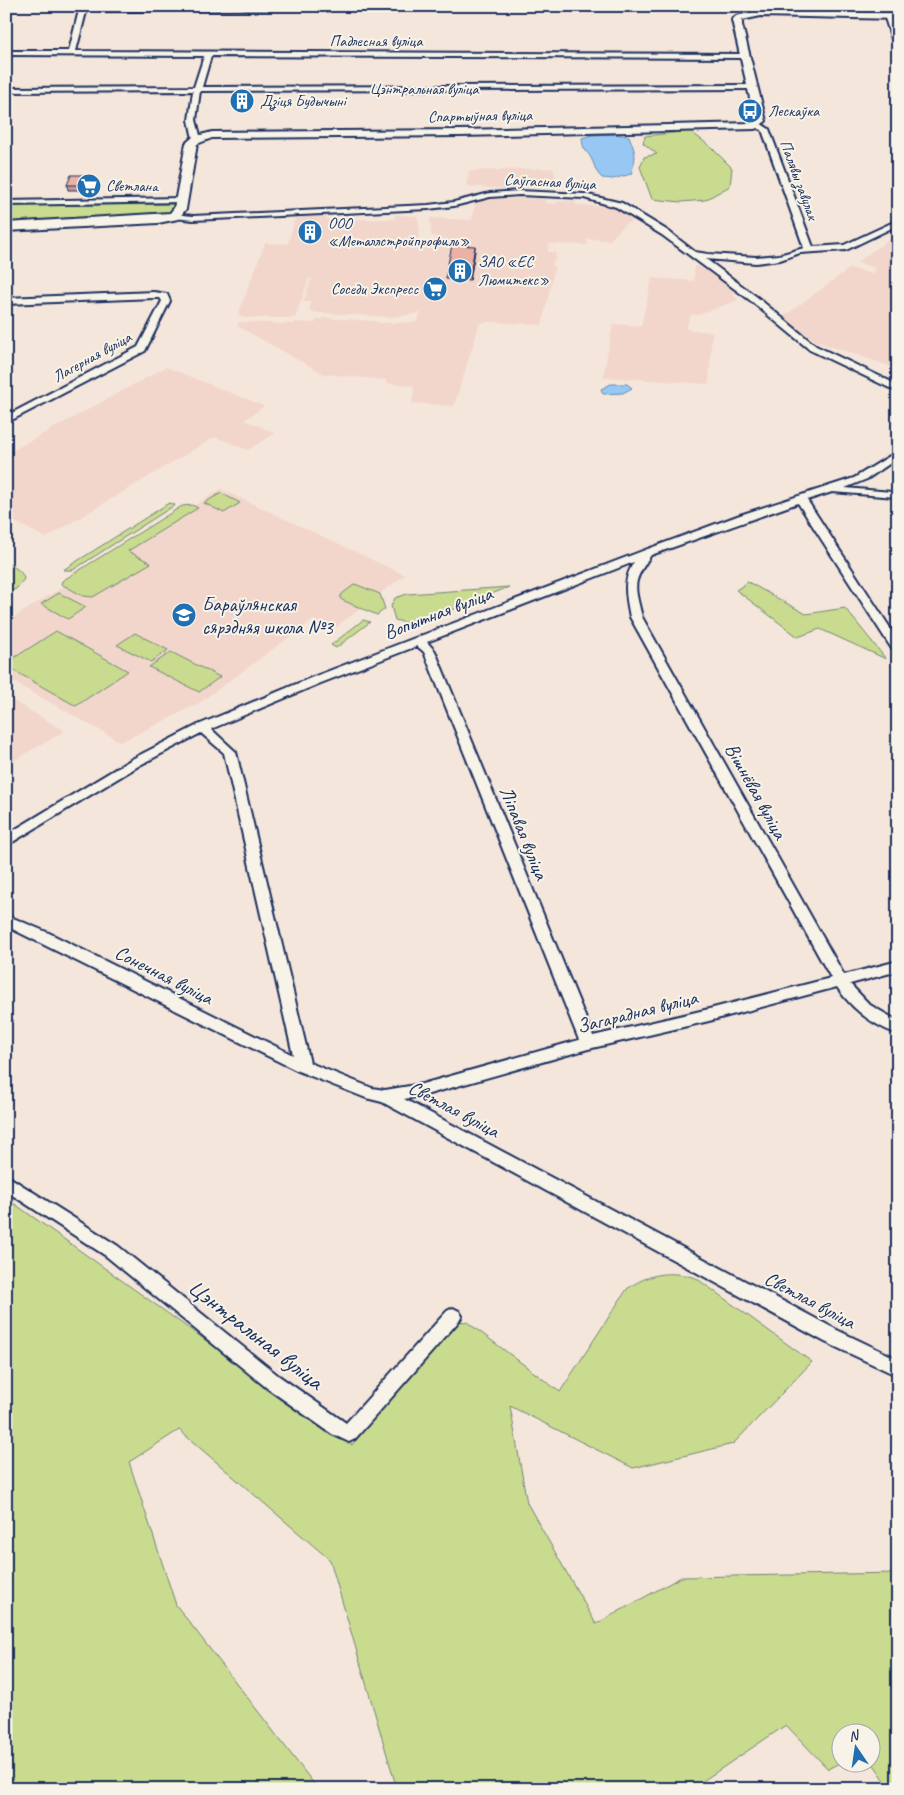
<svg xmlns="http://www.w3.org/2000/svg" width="904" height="1795" font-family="Caveat,sans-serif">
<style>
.built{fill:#f2d6cb}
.green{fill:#c8db8f;stroke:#728576}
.water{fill:#97c8f3;stroke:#658bb7}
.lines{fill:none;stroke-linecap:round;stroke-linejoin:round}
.minor-casing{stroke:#1b2f5e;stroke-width:4}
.secondary-casing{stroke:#1b2f5e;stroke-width:4}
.minor{fill:#f7f3e8;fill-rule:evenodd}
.secondary{fill:#f7f3e8;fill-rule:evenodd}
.wall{fill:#ca988e;stroke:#1b2f5e}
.shaded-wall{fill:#a47c74;stroke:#1b2f5e}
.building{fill:#ebb1a5;stroke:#1b2f5e}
.labels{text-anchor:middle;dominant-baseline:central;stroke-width:4;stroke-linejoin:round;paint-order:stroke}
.far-street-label{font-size:16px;fill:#1b2f5e;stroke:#f7f3e8}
.far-poi-label{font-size:16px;fill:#1b2f5e;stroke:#f7f3e8;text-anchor:start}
.poi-label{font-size:20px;fill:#1b2f5e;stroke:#f7f3e8;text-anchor:start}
.street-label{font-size:20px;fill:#1b2f5e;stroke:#f7f3e8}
.near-street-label{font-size:24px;fill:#1b2f5e;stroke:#f7f3e8}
</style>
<rect width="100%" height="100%" fill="#f5e6db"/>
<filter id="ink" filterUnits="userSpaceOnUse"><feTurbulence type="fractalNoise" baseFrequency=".02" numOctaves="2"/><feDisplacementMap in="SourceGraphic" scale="10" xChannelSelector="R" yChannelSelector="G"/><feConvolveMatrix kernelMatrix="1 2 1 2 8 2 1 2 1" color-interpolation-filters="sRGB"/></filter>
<g filter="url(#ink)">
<!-- built -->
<path class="built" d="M553 168 559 186 508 185 506 189 466 186 469 171Z
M545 198V203L556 204 557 201 576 202V205L613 207 636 220 625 224 610 240 587 239 588 245 549 244 548 252H556L555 261H553L552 266H555L542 325 493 322 480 323 454 406 412 403 414 386 386 383V380L324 374 237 326 239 322 293 324 295 322 315 323 317 320 326 318 375 321 380 323 417 322 421 313 391 317 318 313 309 311 311 302H303L311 280H315L309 278 295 318H246L238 315 265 243 288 244 295 219 305 216 327 215V219H394L395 215 417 216 420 230 418 240H413L411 247 433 249 436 236H431L430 218 472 220 475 204 479 199Z
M898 233V369L815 341 783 317 850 268 872 274 875 268 857 262Z
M694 266H699L736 292 732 294 738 300 698 315H691L685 329 712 332 709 384 603 377 613 324 641 326 652 278 694 281Z
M166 367 264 406 245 420 275 433 248 450 215 437 46 538 6 517V454Z
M221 489 405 575 332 630 313 620 198 704 121 742 6 678V622Z
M6 697 65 731 6 765Z"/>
<!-- green -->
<path class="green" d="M690 131 711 147 732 168 730 186 705 200 681 202 652 199 640 167 644 157 657 154 643 143 645 136Z
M178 204 167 216 6 224V206Z
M221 493 240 503 224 513 204 503Z
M169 503 175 505 73 570H63Z
M192 505 198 508 128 551 151 563 93 597 83 596 61 584 62 581 182 506Z
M6 563C14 567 22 570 24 579L16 589 6 593Z
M748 582 806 614 845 608 886 659 820 629 798 637 736 590Z
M355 584 380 594 385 609 377 615 342 600 340 598 342 594Z
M509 587 414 625 395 620 391 606 395 598 407 594Z
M59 593 86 607 68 619 41 604Z
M363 620 370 622 336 648 331 645Z
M56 631 128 671 76 706 6 666V663Z
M135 633 168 650 151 662 117 645Z
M171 652 220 677 199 692 149 667Z
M12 1202 352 1445 449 1325 455 1321 467 1322 560 1392 627 1289C649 1273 670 1270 696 1278L812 1362 733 1444 633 1468 510 1406 527 1503 596 1624 681 1577 898 1573V1789H891L872 1762V1732H842L841 1762 828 1769 786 1725 691 1789H397L330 1560 179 1430 129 1462 176 1605 318 1789H6V1206Z"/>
<!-- water -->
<path class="water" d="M614 134 629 136C636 155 637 154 631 174L613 179 602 178C594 170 596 168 592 160 588 150 583 153 582 138L592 135Z
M611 384H627L632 388 623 393 603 394 601 389Z"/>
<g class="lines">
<defs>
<path id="minor" d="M80 6H349L346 8 106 11 87 8 76 51 745 54 748 56 745 58 211 56 202 87 752 85 756 87 752 89 200 91 196 120 201 139 197 141 193 139 189 120 193 91 6 92V88L194 87 204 56 6 55V51H69Z
M748 6H756L764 13 759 14Z
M884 15 889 16 898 39V51L895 49Z
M754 123H760L769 129 813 247 844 245 898 220V225L846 250 800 253 780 260 756 263 706 259 757 297 816 346 898 385V392L810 350 751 301 662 235 616 207 584 198 519 195 490 197 454 206 428 209 193 220 174 218 170 216 174 214 193 216 428 205 454 202 490 193 519 191 584 194 622 203 668 231 695 252 708 254 756 257 779 255 804 248 762 130 754 127Z
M181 198 185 200 184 202 6 205V201Z
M154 292 167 294 170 301 145 351 6 423V416L138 347 162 301 160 298H154L6 304V298Z
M898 451V458L867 479 845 488 892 492 896 493 897 495 896 497 832 492 807 500 898 640V653L892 649 798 503 651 555C632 583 634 584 642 617L844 975 898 961V971L850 984 870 1005 898 1021V1034C872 1025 852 1009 837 987L709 1021 588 1049 422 1096 404 1099 837 1330 898 1359V1376L825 1342 382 1102 366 1098 298 1071 6 926V915L49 933 293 1055 224 753 201 733 140 765 6 846V835L132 759 198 725 313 677 645 550 740 515 854 478ZM634 562C622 580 626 596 630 617L831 978 709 1009 593 1036 435 651 427 642ZM417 646 424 652 579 1040 422 1084 385 1090 372 1088 310 1063 236 752 211 729 321 683Z
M6 1175 118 1246 279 1376 346 1423 447 1311 453 1308 459 1311 462 1316 459 1321 355 1439 349 1442 332 1434 267 1388 106 1256 6 1191Z"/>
<path id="secondary" d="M761 10 898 13V19L761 16 742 20V25L766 121 755 129 460 136 212 138 197 144 186 209 178 219 158 223 6 231V223L170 213 174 208 186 143 193 137 212 132 460 130 752 123 755 120 732 20 736 16Z"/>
</defs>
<!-- minor casing -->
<use href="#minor" class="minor-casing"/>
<!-- secondary casing -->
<use href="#secondary" class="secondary-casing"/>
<!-- minor -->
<use href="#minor" class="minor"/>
<!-- secondary -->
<use href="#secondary" class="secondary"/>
</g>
<!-- wall -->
<path class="wall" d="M85 180 81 190H68L67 185Z
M475 251 470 280 446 279V274Z"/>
<!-- shaded-wall -->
<path class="shaded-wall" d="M84 175 85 180 81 190 80 185Z
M475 246V251L470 280V275Z"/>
<!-- building -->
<path class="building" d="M71 175H84L80 185H67Z
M452 245 475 246 470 275 446 274Z"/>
</g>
<!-- icons -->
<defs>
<symbol id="building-disc" viewBox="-11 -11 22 22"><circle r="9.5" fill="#1f6fb2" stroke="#f7f3e8"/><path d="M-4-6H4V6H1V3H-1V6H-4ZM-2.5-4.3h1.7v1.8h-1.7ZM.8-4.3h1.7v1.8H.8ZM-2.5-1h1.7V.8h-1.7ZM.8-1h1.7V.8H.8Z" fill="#fff"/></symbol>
<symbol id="bus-disc" viewBox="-11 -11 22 22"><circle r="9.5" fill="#1f6fb2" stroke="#f7f3e8"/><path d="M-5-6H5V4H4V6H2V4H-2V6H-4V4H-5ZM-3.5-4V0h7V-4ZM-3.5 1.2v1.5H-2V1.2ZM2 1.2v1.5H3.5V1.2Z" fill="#fff"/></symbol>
<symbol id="supermarket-disc" viewBox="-11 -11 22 22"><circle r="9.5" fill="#1f6fb2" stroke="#f7f3e8"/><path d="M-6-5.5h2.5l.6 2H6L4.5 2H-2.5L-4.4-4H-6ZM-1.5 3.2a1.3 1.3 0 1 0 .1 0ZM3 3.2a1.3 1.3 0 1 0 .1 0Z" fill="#fff"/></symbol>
<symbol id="school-disc" viewBox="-11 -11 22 22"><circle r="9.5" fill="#1f6fb2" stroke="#f7f3e8"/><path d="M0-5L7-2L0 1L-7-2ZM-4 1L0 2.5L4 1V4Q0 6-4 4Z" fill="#fff"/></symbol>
</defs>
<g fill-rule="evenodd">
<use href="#building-disc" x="228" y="87" width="28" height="28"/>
<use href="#bus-disc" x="736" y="97" width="28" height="28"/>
<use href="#supermarket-disc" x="75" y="172" width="28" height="28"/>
<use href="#building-disc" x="296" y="218" width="28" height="28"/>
<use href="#building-disc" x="446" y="257" width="28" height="28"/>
<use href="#supermarket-disc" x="421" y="275" width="28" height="28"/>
<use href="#school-disc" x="170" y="601" width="28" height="28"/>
</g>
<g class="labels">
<!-- far-street labels -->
<g class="far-street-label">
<text x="376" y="41">Падлесная вуліца</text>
<text x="424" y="89">Цэнтральная вуліца</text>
<text transform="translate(480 116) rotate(-1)">Спартыўная вуліца</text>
<text transform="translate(799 180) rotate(70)">Палявы завулак</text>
<text transform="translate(550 182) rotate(3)">Саўгасная вуліца</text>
<text transform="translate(92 357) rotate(-29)">Лагерная вуліца</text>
</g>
<!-- far-poi labels -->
<g class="far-poi-label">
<text x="260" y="101">Дзіця Будычыні</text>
<text x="768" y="111">Лескаўка</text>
<text x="106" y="186">Светлана</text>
<text x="328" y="223">ООО<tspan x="328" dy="18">«Металлстройпрофиль»</tspan></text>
<text x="478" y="262">ЗАО «ЕС<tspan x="478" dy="18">Люмитекс»</tspan></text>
<text x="418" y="289" text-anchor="end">Соседи Экспресс</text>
</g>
<!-- poi labels -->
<g class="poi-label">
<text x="202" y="604">Бараўлянская<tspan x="202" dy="23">сярэдняя школа №3</tspan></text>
</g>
<!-- street labels -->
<g class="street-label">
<text transform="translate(438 613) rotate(-21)">Вопытная вуліца</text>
<text transform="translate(756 791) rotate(61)">Вішнёвая вуліца</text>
<text transform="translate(524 833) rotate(68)">Ліпавая вуліца</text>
<text transform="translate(164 975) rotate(27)">Сонечная вуліца</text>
<text transform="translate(637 1012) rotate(-14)">Загарадная вуліца</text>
<text transform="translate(454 1109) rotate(28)">Светлая вуліца</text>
<text transform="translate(810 1300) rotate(28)">Светлая вуліца</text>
</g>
<!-- near-street labels -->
<g class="near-street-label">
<text transform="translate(256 1334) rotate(38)">Цэнтральная вуліца</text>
</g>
</g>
<!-- margin -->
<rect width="904" height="1795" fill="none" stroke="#f7f3e8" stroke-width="25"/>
<rect x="12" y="12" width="879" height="1770" fill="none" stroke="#1b2f5e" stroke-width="2" filter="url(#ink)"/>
<!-- north arrow -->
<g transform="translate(856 1748) rotate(347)"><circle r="24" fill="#f7f3e8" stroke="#9fa5b1"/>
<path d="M0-4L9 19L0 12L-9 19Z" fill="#1f6fb2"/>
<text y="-8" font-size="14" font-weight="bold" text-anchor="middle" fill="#1b2f5e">N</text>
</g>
</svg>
